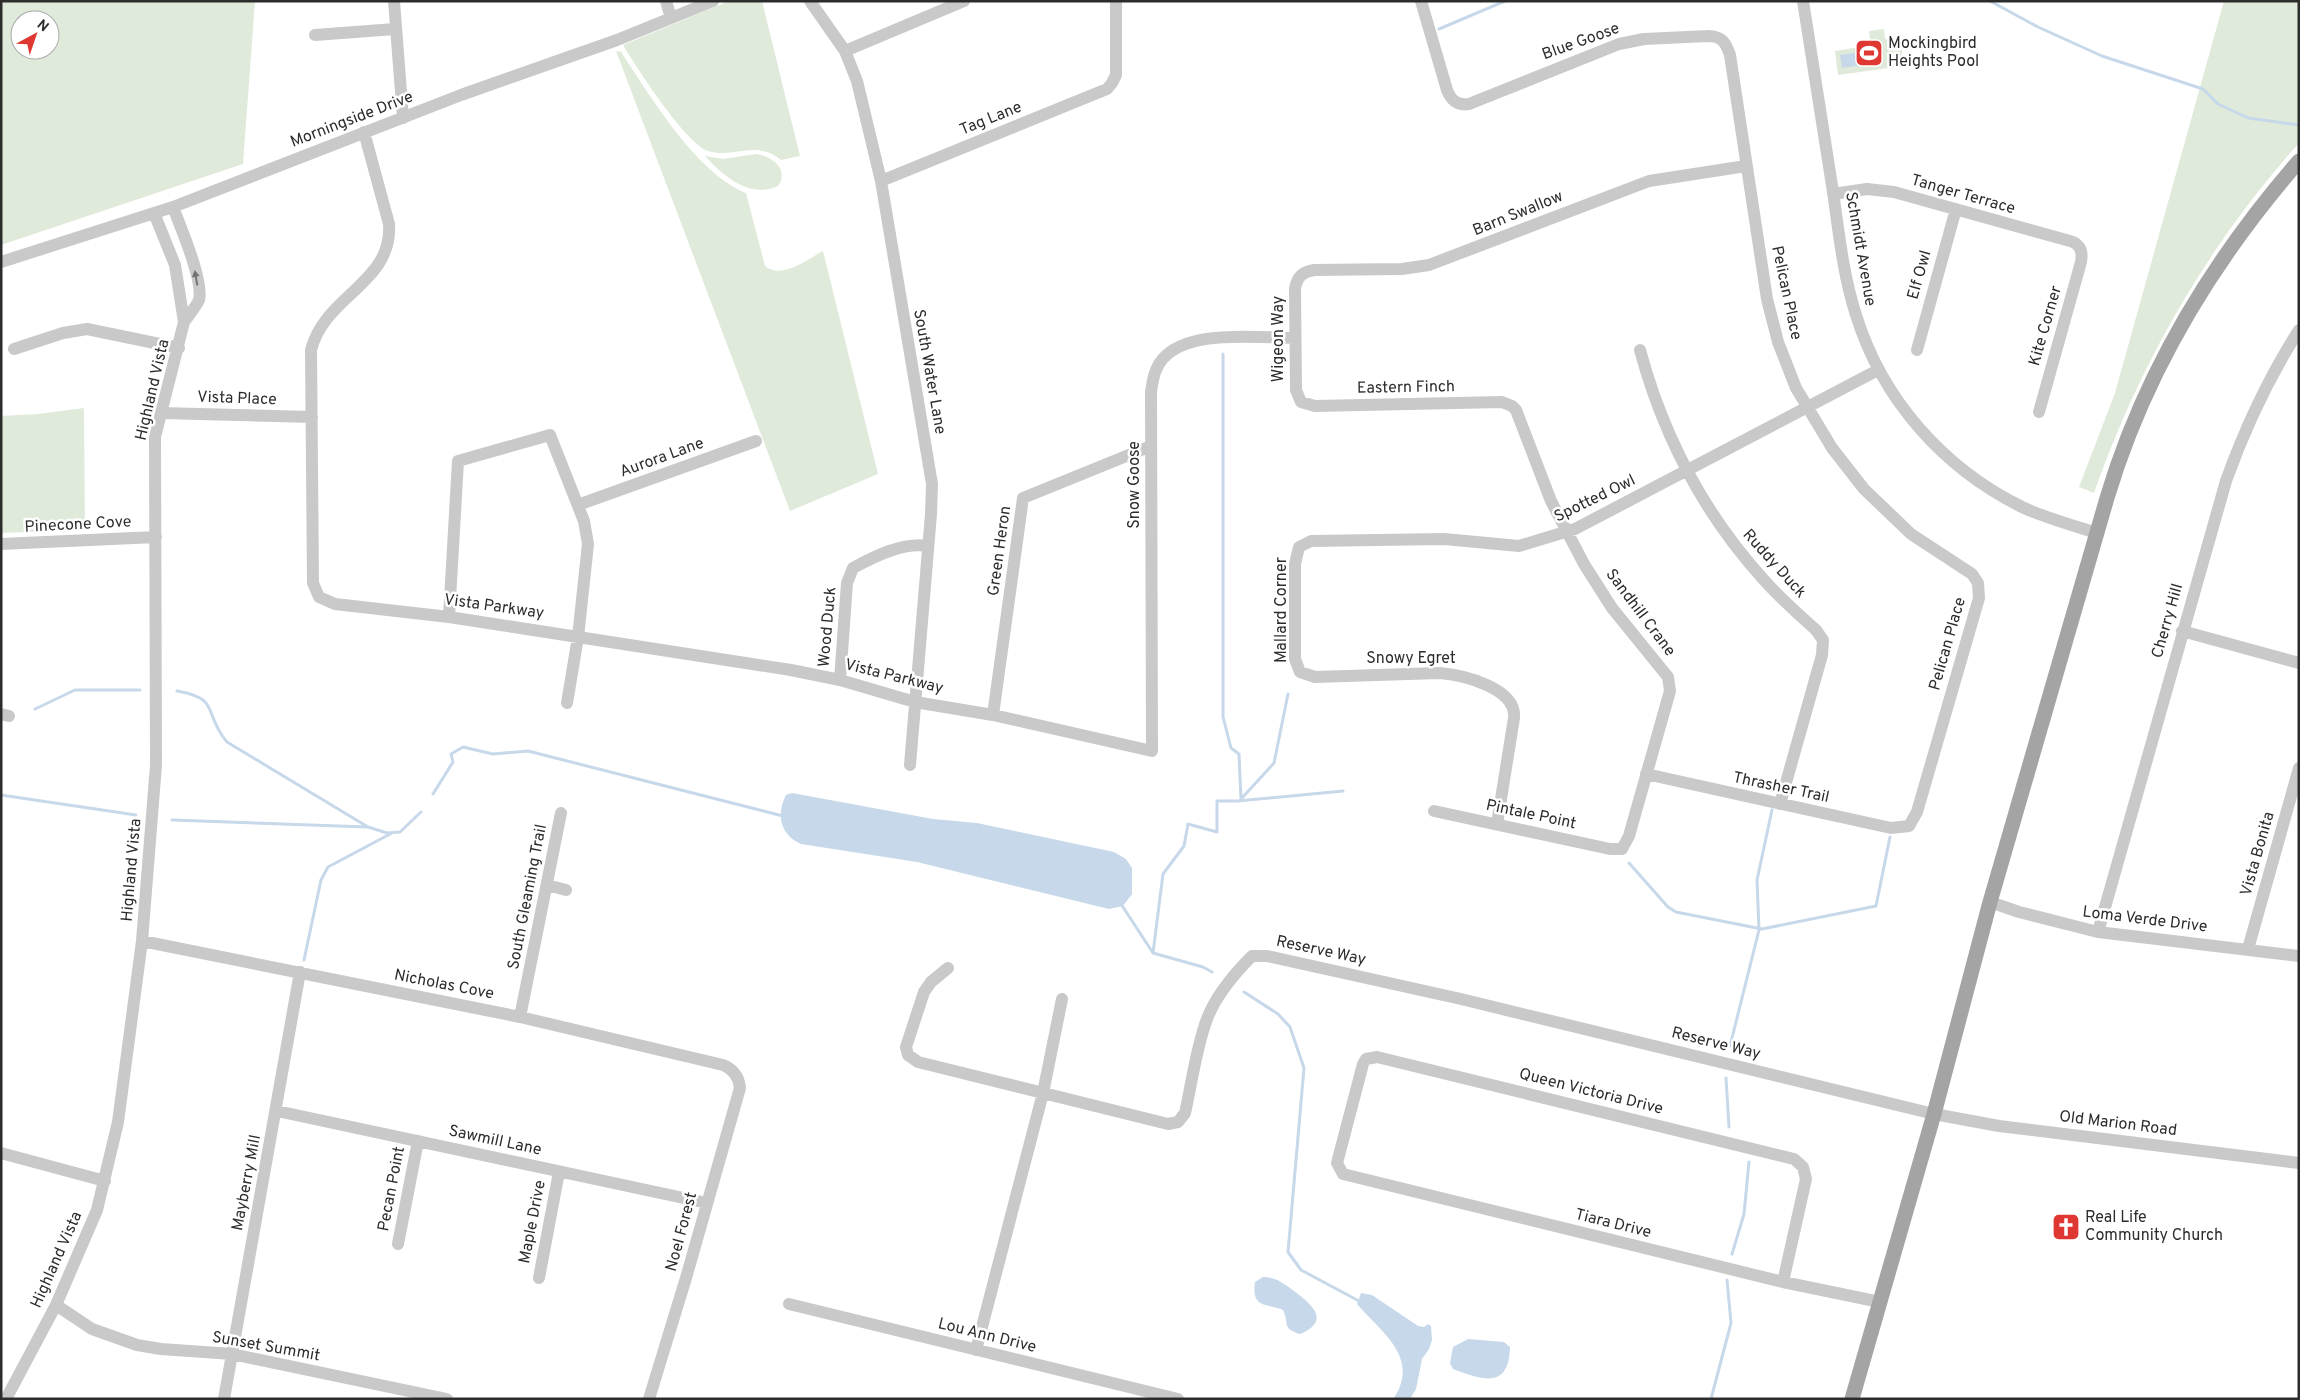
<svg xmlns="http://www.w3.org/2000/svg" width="2300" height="1400" font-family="Overpass,sans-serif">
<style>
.green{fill:#e0eada;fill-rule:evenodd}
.water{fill:#c6d8e9}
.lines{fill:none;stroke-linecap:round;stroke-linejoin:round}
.stream{stroke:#c6d8e9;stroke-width:3}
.minor{stroke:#c9c9c9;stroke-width:12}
.major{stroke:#a4a4a4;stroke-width:15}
.oneway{fill:#737373}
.labels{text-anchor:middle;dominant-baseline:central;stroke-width:5;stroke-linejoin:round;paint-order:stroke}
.street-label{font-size:16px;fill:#2c2c2c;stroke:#fff}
.poi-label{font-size:16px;fill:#2c2c2c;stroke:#fff;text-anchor:start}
</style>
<rect width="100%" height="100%" fill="#fff"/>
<!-- green -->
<path class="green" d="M1 1H255L243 164 1 245ZM20 20H50V50H20Z
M729 1H762L800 156 781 160C756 139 734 159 708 151 686 144 636 67 623 45Z
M2224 1H2299V143C2207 246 2140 363 2094 493L2079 487 2115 393Z
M1884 29 1885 39 1900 37 1904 66 1838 75 1835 51 1871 45 1869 31Z
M616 51 621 52C651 97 696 173 746 193L765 266C783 280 807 259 823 251L878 474 790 511Z
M756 154C771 156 790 169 778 186 750 199 723 176 705 156L723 159Z
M84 408 85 530 1 533V416L38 414Z"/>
<!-- water -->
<path class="water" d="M1868 51 1870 64 1842 68 1840 55Z
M792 793 933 819 977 823 1114 852 1126 859 1132 868V894L1123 906 1109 909 917 862 801 844C780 835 776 814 786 795Z
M1263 1277C1278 1277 1287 1286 1298 1294 1316 1308 1328 1322 1300 1334 1281 1328 1290 1325 1283 1310 1267 1303 1251 1309 1255 1282Z
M1361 1293 1372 1295 1418 1326 1424 1327 1428 1324 1431 1326 1432 1340 1429 1349 1422 1359 1416 1389 1410 1399 1394 1398C1420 1357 1382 1333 1357 1304Z
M1468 1339 1504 1342 1510 1347C1509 1391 1481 1379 1453 1369L1450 1363 1453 1347Z"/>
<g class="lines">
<!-- stream -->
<path class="stream" d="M1990 1 2038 27 2102 56 2203 89 2218 104 2248 118 2299 125
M1439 29 1505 1
M1223 354V717L1231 748 1239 754 1241 800
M177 691C221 698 203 714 227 742L368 827 387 833 400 832 421 812
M35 709 75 690H140
M433 794 453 762 451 754 463 747 493 754 528 751 783 816
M1 795 136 815
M1241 799 1274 763 1288 694
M172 820 367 827
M1629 863 1668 907 1676 912 1762 929 1876 906 1890 837
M1121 904 1153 953
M304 960 321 880 328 867 392 833
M1212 972 1203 967 1153 953 1163 874 1184 846 1188 824 1217 832V801H1237L1343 791
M1244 992 1278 1014 1290 1027 1304 1068 1288 1252 1301 1270 1359 1301
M1730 1046 1759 930 1757 880 1772 810
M1726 1078 1729 1127
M1732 1254 1744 1214 1749 1162
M1711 1399 1731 1323 1727 1280"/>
<!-- minor -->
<path class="minor" d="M394 1 403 118
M666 1 671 18
M810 1 845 51 857 81 881 181 932 484 931 514 910 765
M1421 1 1447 90C1451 100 1457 106 1469 104L1619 44 1644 39 1708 36C1722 36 1726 43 1730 55L1767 299 1778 342 1796 388 1832 448 1864 489 1911 534 1972 574 1978 583 1979 598 1917 812 1909 826 1891 828 1646 774
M1803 1C1813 65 1823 128 1833 192 1839 233 1843 275 1856 315 1882 399 1943 468 2022 507 2045 518 2072 525 2097 533
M315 35 395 29
M845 51 964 1
M364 132 389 224C393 283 325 295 311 350L313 583 319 597 335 604 449 617 791 670 840 680 915 702 993 715 1152 751 1151 392C1152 385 1153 377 1156 370 1173 326 1258 338 1295 338
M881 181 1107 89 1112 83 1116 75V1
M1833 194 1867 189 1894 192 2070 241C2080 244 2083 251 2081 262L2039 412
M173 207C180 226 204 281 199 300 196 307 188 316 184 322
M1 262 173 207 461 95 617 40 713 1
M14 349 63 333 87 329 179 348
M1640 350C1663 435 1704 514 1764 580 1780 598 1798 614 1816 630L1823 640 1822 655 1780 804
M1917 350 1956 209
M161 413 312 417
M578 505 756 441
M1 544 156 537
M449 617 458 461 550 435 584 521 588 544 578 637 567 703
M2182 631 2299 663
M840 680 847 583 853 568C875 556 903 542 928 546
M1 714 9 716
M993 715 1023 498 1151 446
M1434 811 1610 849H1622L1629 836 1670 691 1668 677 1612 608 1584 564 1551 501 1516 410 1512 406 1502 402 1315 406 1301 402 1296 390 1295 289C1297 277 1302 272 1314 270L1402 269 1429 265 1649 181 1746 166
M1497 824 1514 718C1517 688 1463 675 1440 673L1315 677 1300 672 1295 659V564L1299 547 1311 541 1444 539 1519 546 1575 529 1878 370
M547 885 566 890
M1990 902 2019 912 2098 932 2299 956
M2098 932 2226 481C2245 428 2269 377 2299 330
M142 941 520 1017 723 1065C733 1069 739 1077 740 1088L686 1278 649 1399
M2248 949 2299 768
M948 968 931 982 924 992 906 1047 908 1055 918 1062 1168 1124 1178 1122 1185 1113C1192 1082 1196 1048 1207 1019 1216 995 1235 973 1252 956H1267L1461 999 1934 1114 1999 1126 2299 1163
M520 1017 561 813
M277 1111 707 1203
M1 1153 105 1181
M398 1244 418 1141
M539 1278 559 1172
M1783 1282 1806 1179 1803 1167 1794 1159 1377 1057 1366 1059 1363 1064 1337 1163 1343 1174 1783 1282 1880 1302
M789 1304 1178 1399
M56 1305 92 1329 137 1345 161 1349 232 1354 447 1399
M976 1350 1043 1093 1062 999
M6 1399 56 1305 97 1210 118 1122 142 941 156 765 155 437 184 322 175 265 154 213
M224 1399 300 972"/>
<!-- major -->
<path class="major" d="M1852 1399 1934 1114 1990 902 2107 498C2145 371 2212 261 2299 161"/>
</g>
<!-- one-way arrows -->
<defs><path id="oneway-solid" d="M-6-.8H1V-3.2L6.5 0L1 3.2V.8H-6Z" transform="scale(1.25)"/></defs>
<use class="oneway" href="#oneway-solid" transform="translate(196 278) rotate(-100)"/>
<!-- icons -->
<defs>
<symbol id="stadium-square" viewBox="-11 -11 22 22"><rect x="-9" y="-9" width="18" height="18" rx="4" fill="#df3832" stroke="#fff"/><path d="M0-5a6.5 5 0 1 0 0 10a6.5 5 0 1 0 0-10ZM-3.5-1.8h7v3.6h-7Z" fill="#fff"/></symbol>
<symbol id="church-square" viewBox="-11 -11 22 22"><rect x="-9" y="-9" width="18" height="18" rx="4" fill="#df3832" stroke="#fff"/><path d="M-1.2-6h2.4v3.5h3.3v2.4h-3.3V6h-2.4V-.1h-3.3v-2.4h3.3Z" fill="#fff"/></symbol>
</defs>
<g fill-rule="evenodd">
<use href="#stadium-square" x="1853" y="37" width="32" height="32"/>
<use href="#church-square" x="2050" y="1211" width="32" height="32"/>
</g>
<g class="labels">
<!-- street labels -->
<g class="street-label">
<text transform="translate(1581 42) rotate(-20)">Blue Goose</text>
<text transform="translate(991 119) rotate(-22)">Tag Lane</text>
<text transform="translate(352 120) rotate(-21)">Morningside Drive</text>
<text transform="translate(1963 195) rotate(16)">Tanger Terrace</text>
<text transform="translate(1518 214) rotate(-22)">Barn Swallow</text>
<text transform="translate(1860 249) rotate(80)">Schmidt Avenue</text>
<text transform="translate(1920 275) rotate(-74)">Elf Owl</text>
<text transform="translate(1786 293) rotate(78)">Pelican Place</text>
<text transform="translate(2046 326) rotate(-74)">Kite Corner</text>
<text transform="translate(1279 339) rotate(-90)">Wigeon Way</text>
<text transform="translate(929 372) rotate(80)">South Water Lane</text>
<text transform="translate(1406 388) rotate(-1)">Eastern Finch</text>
<text transform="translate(153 390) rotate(-77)">Highland Vista</text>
<text transform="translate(237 399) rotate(2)">Vista Place</text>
<text transform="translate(662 458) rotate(-20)">Aurora Lane</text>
<text transform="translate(1135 485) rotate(-90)">Snow Goose</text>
<text transform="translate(1595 499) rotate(-26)">Spotted Owl</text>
<text transform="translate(78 525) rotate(-3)">Pinecone Cove</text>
<text transform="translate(1000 551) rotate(-82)">Green Heron</text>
<text transform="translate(1774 564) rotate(48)">Ruddy Duck</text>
<text transform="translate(494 607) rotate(8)">Vista Parkway</text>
<text transform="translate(1282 610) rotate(-90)">Mallard Corner</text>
<text transform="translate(1640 613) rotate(53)">Sandhill Crane</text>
<text transform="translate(2168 621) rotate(-74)">Cherry Hill</text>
<text transform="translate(828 627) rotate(-85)">Wood Duck</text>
<text transform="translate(1948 644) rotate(-74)">Pelican Place</text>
<text x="1411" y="659">Snowy Egret</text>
<text transform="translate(894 677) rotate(14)">Vista Parkway</text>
<text transform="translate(1781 788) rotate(12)">Thrasher Trail</text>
<text transform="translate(1531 815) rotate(12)">Pintale Point</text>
<text transform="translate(2258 854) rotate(-74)">Vista Bonita</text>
<text transform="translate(132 870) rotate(-85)">Highland Vista</text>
<text transform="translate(528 897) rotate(-79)">South Gleaming Trail</text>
<text transform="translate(2145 920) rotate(7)">Loma Verde Drive</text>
<text transform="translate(1321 951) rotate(12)">Reserve Way</text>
<text transform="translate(444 985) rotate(11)">Nicholas Cove</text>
<text transform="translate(1716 1044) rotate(14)">Reserve Way</text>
<text transform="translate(1591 1092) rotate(14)">Queen Victoria Drive</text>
<text transform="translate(2118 1124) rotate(7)">Old Marion Road</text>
<text transform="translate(495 1141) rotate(12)">Sawmill Lane</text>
<text transform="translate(247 1183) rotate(-79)">Mayberry Mill</text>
<text transform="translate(392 1189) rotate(-79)">Pecan Point</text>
<text transform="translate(533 1222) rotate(-79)">Maple Drive</text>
<text transform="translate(1613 1224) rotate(14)">Tiara Drive</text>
<text transform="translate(682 1232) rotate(-75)">Noel Forest</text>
<text transform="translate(57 1260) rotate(-66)">Highland Vista</text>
<text transform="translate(987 1336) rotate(14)">Lou Ann Drive</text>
<text transform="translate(266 1347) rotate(10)">Sunset Summit</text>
</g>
<!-- poi labels -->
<g class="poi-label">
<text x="1888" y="44">Mockingbird<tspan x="1888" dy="18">Heights Pool</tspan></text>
<text x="2085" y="1218">Real Life<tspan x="2085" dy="18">Community Church</tspan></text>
</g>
</g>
<!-- border -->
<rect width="2300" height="1400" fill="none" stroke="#2c2c2c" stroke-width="5"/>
<!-- north arrow -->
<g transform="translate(35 35) rotate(40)"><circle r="24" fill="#ffffff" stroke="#ababab"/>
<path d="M0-4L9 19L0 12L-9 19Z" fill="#df3832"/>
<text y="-8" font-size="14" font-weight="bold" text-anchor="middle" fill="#2c2c2c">N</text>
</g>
</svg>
